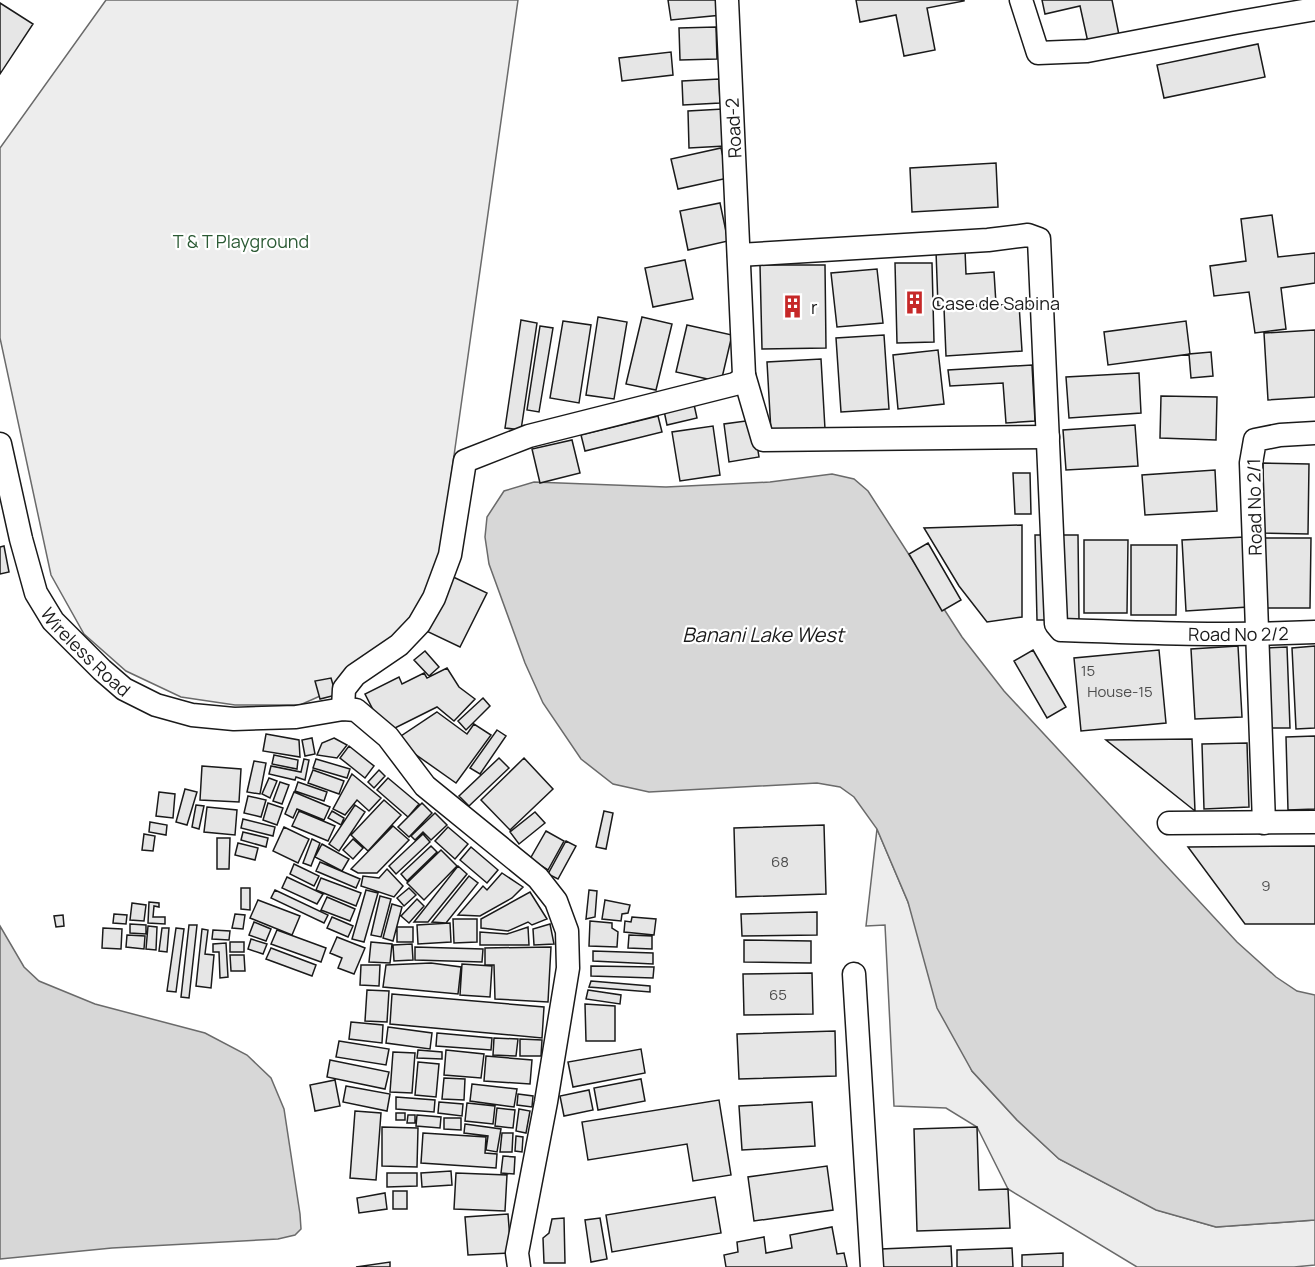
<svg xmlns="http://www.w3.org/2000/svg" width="1315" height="1267" font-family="Manrope,sans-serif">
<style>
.built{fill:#ededed;stroke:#6a6a6a;stroke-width:1.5}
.water{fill:#d7d7d7;stroke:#6a6a6a;stroke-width:1.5}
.building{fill:#e6e6e6;stroke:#1a1a1a;stroke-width:1.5}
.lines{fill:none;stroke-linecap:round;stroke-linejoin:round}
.street-casing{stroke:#1a1a1a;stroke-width:25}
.street{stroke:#fff;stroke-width:22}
.labels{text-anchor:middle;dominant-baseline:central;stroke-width:4.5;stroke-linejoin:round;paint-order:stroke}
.number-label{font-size:15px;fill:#4d4d4d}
.street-label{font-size:18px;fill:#1a1a1a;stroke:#fff}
.park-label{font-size:18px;fill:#2b5a34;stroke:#fff}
.poi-label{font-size:18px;fill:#1a1a1a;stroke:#fff;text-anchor:start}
.water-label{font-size:20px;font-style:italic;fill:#1a1a1a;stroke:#fff}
</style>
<rect width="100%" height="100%" fill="#fff"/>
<!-- built -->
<path class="built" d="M106 0H518L451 477 447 550 407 631 356 680 300 705H235L181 697 126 671 84 634 51 575 0 338V148Z
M877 829 908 902 972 1071 1017 1120 1059 1159 1157 1210 1216 1227 1315 1220V1265L1294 1267H1137L1008 1189 977 1127 946 1108 894 1106 885 925 866 926Z"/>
<!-- water -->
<path class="water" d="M832 474 854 479 868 491 962 637 1004 691 1237 942 1276 977 1297 991 1315 995V1220L1216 1227 1156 1210 1059 1159 1017 1120 972 1071 937 1008 908 902 877 829 854 797 840 787 817 783 649 792 613 784 581 759 543 703 525 663 489 564 485 537 487 517 504 491 534 482 666 487 770 482Z
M0 926 24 967 39 981 95 1004 205 1033 247 1055 271 1078 284 1109 300 1214 301 1229 295 1235 278 1239 112 1248 0 1259Z"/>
<!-- building -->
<path class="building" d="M668 0H721L722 15 671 20Z
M856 0H964V1L927 8 935 50 904 56 896 15 860 22Z
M1042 0H1112L1120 40 1089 47 1080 6 1045 14Z
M0 3 33 24 0 74Z
M716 27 717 59 680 60 679 28Z
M1258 44 1265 77 1164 98 1157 65Z
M671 52 673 75 622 81 619 58Z
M719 79 720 103 683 105 682 81Z
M723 109 725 146 689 148 688 111Z
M721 148 728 178 678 189 671 159Z
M996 163 998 207 912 212 910 168Z
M720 203 728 241 688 250 680 211Z
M1272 215 1278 257 1315 253V283L1281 288 1286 329 1255 333 1249 292 1214 296 1210 266 1246 261 1241 219Z
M965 250 966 274 994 272 996 304 938 306 936 251Z
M685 260 693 299 653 307 645 268Z
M895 263H932L934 342 897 343Z
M760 265H825L826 348 762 349Z
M877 269 883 323 837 327 831 273Z
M1019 304 1022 351 946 356 944 308Z
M598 317 627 322 614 399 586 395Z
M642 317 672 324 656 390 626 384Z
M521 320 537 323 521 430 505 428Z
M563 321 591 325 579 403 550 398Z
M1186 321 1190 354 1108 365 1104 332Z
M687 325 732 335 721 382 676 372Z
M540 326 553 328 539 412 527 410Z
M1315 330V397L1268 400 1264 333Z
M884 335 889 409 841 412 836 338Z
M938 350 944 404 898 409 893 355Z
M1211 352 1213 376 1191 378 1189 354Z
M821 359 825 429 771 432 767 362Z
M1032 365 1035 421 1006 423 1003 383 950 386 948 370Z
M1139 373 1141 413 1069 418 1066 377Z
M1161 396 1217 397 1216 440 1160 438Z
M693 400 697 418 667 425 663 406Z
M658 416 662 432 585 451 581 435Z
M753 420 759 457 729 462 724 424Z
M1135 425 1138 466 1066 470 1063 430Z
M713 426 720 475 680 481 672 432Z
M572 440 580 473 540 483 532 449Z
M1263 463 1309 464 1308 534 1263 533Z
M1215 470 1217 511 1145 515 1142 475Z
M1013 473H1030L1031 514H1015Z
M1022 525V617L987 622 959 586 924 528Z
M1035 535H1078L1079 620H1037Z
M1245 537 1248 607 1186 611 1182 540Z
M1265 538H1311L1310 608H1265Z
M1084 540H1128L1127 613H1084Z
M928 543 961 600 942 611 909 554Z
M1131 545H1177L1176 615H1131Z
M4 546 9 572 0 574V547Z
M447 574 487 593 460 647 420 628Z
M1238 646 1242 717 1195 719 1191 649Z
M1315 646V728L1296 729 1292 648Z
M1287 647 1290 728H1267L1265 648Z
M1033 650 1066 707 1047 718 1014 661Z
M1159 650 1166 723 1081 731 1074 658Z
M425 651 439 667 429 676 414 660Z
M447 668 459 687 475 699 454 721 437 707 385 733 365 694 399 677 402 684 424 673 427 678Z
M331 678 336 695 320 699 315 681Z
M483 698 490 706 466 730 458 721Z
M437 712 467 734 474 724 491 735 456 783 395 740Z
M497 730 506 736 480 774 470 768Z
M266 734 299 740 300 757 263 751Z
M1315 736V809L1288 810 1286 737Z
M312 738 315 754 305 756 302 740Z
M334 738 347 745 337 758 317 755 322 743Z
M1192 739 1195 811 1106 740Z
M1247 743 1249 807 1204 809 1202 744Z
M349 746 374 766 365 778 340 758Z
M274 755 298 760 297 769 272 764Z
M499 758 509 768 469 806 459 796Z
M524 758 553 789 510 830 481 800Z
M304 759 309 760 305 780 296 777 295 780 269 774 271 766 301 772Z
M316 759 350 769 347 778 313 768Z
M254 761 266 763 260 794 247 792Z
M202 766 241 769 239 802 200 800Z
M313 770 344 781 339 794 308 783Z
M379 770 385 776 374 788 368 782Z
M352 774 381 798 369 811 357 800 345 815 333 809Z
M269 778 277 781 270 798 262 794Z
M388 778 419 804 408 817 377 790Z
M280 782 289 785 282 804 273 801Z
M298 782 327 792 324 801 295 791Z
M185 789 197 792 187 825 176 822Z
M159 792 175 794 173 818 156 816Z
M294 792 330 807 324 820 297 809 293 818 285 814Z
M248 796 266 800 261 817 244 813Z
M384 800 401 815 368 851 351 835Z
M268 803 283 808 277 825 263 820Z
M422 803 432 813 409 837 398 827Z
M196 805 204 806 199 829 192 827Z
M355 805 365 812 339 851 329 844Z
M207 807 237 810 235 835 204 832Z
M299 811 335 826 328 841 292 826Z
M332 811 344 818 341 825 328 818Z
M604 811 613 813 606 849 596 847Z
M535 812 545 823 519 844 510 832Z
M435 813 447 825 431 840 423 832 415 840 411 836Z
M243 819 275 827 273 836 241 828Z
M150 822 167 825 166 835 149 832Z
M824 825 826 894 736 897 734 828Z
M393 826 409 840 377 873H358L351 869Z
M284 827 309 839 298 863 273 851Z
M448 827 468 844 455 859 435 841Z
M546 831 564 841 548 870 530 859Z
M243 832 268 838 266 847 241 840Z
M144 834 155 836 153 851 142 850Z
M423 834 430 842 396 874 389 866Z
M217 838H230L229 869H217Z
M312 839 320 843 311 866 303 863Z
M353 839 363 848 353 859 343 850Z
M566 841 576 846 558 879 548 874Z
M238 843 258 848 255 860 235 855Z
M322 844 349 859 342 871 315 857Z
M431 846 437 852 407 881 401 874Z
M1315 846V924H1245L1188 847Z
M471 847 498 870 487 883 460 860Z
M441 850 457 866 424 900 407 883Z
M320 862 360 879 356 888 316 871Z
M294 864 319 876 314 886 290 874Z
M458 866 467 874 428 922H414Z
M387 869 403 886 394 897 361 886 363 876 379 878Z
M502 873 523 887 512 898 480 916 458 915 483 886 487 890Z
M469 876 478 883 446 923 432 922Z
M287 877 323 894 317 904 282 888Z
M321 878 361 893 356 906 316 890Z
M241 888H250V910L241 909Z
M409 888 416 895 404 906 397 898Z
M275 890 328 915 324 923 271 898Z
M366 890 378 893 364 942 352 939Z
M589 890 597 891 595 917 586 919Z
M530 892 547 919 532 925 528 922 508 931 481 928V919Z
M380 896 391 899 381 937 371 935Z
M327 897 355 909 350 921 321 910Z
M417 899 424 906 409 923 401 916Z
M258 900 300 916 292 935 250 918Z
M605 900 630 905 628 913 622 914 621 921 602 919Z
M149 902 159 903V907L154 906 153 917H165V924L148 923Z
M132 903 146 905 144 921 130 920Z
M392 904 402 907 393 941 383 938Z
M817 912V935L742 936 741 914Z
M114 914 127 915 126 924 113 923Z
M235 914 245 915 243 929 232 928Z
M63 915 64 926 56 927 54 916Z
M332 917 353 926 348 937 327 928Z
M632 917 656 919 654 935 624 932 625 921 631 922Z
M453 919H477V942L454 943Z
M590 921 612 923V928L618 932 617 947 589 946Z
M254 922 271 929 266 941 249 935Z
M450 923 451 942 418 944 417 925Z
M130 924 146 925V934L130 933Z
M550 924 554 944 534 945 533 929Z
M189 925H197L189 998 181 997Z
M148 926 157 927 156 950 146 949Z
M397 927H413V942H397Z
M528 927 529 945H480V932L507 934Z
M103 928 122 929 121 949 102 948Z
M162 928H169L167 952 159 951Z
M176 928 184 929 176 992 167 991Z
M202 929 208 930 205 954 214 955 211 988 196 986Z
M213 930 230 931 229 940 212 939Z
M277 930 326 948 321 962 271 944Z
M127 935 145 936 144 949 126 947Z
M629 935 652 936V949L628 948Z
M337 937 365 948 354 974 338 968 342 958 330 953Z
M251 939 267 944 263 954 248 949Z
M744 940 811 941V963L744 962Z
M230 942H244V952H230Z
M371 942 392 944 390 963 369 962Z
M226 943 228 977 220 978 219 952H213V944Z
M412 944 413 960 394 961 393 945Z
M415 947 483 949 482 962 415 960Z
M551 947 548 1002 495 999 494 965H485V948Z
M271 948 316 965 312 976 266 959Z
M593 951 653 953V964L593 961Z
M230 955H244L245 971H231Z
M431 963 461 967 458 994 383 987 386 965Z
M462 964 492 966 490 997 460 995Z
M361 965H380L379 986 360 985Z
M591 966 654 967 653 978 591 976Z
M812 973 813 1014 744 1015 743 974Z
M591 981 650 986V992L589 987Z
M367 990 389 991 387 1022 365 1021Z
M588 990 621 995 620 1004 586 999Z
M392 994 544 1007 542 1038 390 1024Z
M585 1004 615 1006V1041H586Z
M351 1022 383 1025 382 1043 349 1039Z
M388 1027 432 1033 430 1049 386 1043Z
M835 1031 836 1076 739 1079 737 1034Z
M437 1033 492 1038 491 1050 436 1046Z
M494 1038 518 1039 516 1056 493 1055Z
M520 1039 542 1040 541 1056H520Z
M339 1041 389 1049 386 1065 336 1057Z
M641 1049 645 1073 573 1087 568 1062Z
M418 1050 442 1052V1059L417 1058Z
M446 1050 484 1054 481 1078 444 1075Z
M393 1052 415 1053 412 1093 390 1092Z
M486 1056 532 1060 530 1084 484 1081Z
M330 1060 389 1072 385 1089 327 1077Z
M418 1062 439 1064 436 1097 415 1095Z
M444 1078 465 1079 464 1100 442 1099Z
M641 1079 645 1101 598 1110 594 1088Z
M335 1080 340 1106 315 1111 310 1085Z
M472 1084 517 1089 514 1107 470 1101Z
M346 1086 390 1094 387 1111 343 1102Z
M589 1090 593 1110 564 1116 560 1096Z
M518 1094 533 1096 532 1107 517 1105Z
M396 1097 435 1100 434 1112 396 1109Z
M719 1100 731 1175 693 1181 687 1144 588 1160 582 1122Z
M439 1102 463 1104 462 1116 438 1113Z
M812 1102 815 1146 742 1150 739 1106Z
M467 1103 495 1106 493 1124 465 1121Z
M497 1108 515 1110 513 1128 495 1126Z
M519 1109 530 1111 526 1133 516 1131Z
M355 1111 381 1113 376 1180 350 1178Z
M396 1113H405V1120H396Z
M408 1115H415V1123H407Z
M417 1115 441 1117 440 1128 416 1126Z
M444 1118H461V1130L444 1129Z
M465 1124 501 1129 497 1152 486 1150 488 1136 464 1133Z
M382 1127 418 1128 417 1167 382 1166Z
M977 1127 979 1190 1008 1189 1010 1228 917 1231 914 1129Z
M423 1133 486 1137 485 1153 497 1154 496 1168 421 1163Z
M502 1133H513L512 1152H500Z
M516 1136 523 1137 522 1152 515 1151Z
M503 1156 515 1157 514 1174 501 1173Z
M827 1166 833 1210 754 1221 748 1177Z
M451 1171 452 1185 422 1187 421 1173Z
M387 1173H417V1186L387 1187Z
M456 1173 507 1175 505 1211 454 1209Z
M393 1191H407V1209H393Z
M385 1193 387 1209 359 1213 357 1198Z
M715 1197 721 1233 612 1252 606 1215Z
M508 1214 511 1253 468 1255 465 1217Z
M564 1218 565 1263H544L543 1238 549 1233 552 1219Z
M600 1218 607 1259 591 1262 585 1220Z
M832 1227 837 1254 844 1253 847 1267H726L724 1255 738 1252 737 1242 764 1237 766 1253 792 1248 790 1235Z
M951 1246 952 1267H882L881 1249Z
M1012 1248 1013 1267H957V1250Z
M1063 1253V1267H1022V1255Z
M390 1262V1267H356Z"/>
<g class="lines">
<defs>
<g id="street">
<path d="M1021 0 1038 53 1087 51 1234 23 1315 9"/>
<path id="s1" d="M739 255 988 240 1028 235 1039 239 1056 624 1061 630C1146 633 1230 636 1315 632"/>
<path d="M744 375 763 440 1048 437"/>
<path id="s2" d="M0 444 21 539 36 593 53 621 102 670 124 689 156 705 192 715 234 719 296 717 343 709 356 710 388 737 425 786 538 878 556 901 567 931 568 968 546 1102 517 1253 519 1267"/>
<path d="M343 709 344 689 355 675 399 645 419 624 434 598 450 555 465 461 529 436 735 384 740 381 744 375 727 0"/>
<path d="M1169 823 1315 822"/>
<path d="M1264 823 1251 463 1255 440 1280 435 1315 433"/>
<path d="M854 974 872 1267"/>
</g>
</defs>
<!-- street casing -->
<use href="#street" class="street-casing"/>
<!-- street -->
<use href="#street" class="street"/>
</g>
<!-- icons -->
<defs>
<symbol id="building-bare" viewBox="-9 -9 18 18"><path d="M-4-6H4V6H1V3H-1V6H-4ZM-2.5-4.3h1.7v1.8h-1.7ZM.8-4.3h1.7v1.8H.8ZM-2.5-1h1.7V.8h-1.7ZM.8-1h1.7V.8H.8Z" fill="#c62828" stroke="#fff" stroke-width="2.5" paint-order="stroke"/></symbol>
</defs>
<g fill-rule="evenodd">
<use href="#building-bare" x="898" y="286" width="33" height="33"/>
<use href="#building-bare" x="776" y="290" width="33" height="33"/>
</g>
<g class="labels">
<!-- number labels -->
<g class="number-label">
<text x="1088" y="670">15</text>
<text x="1120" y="691">House-15</text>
<text x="780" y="861">68</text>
<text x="1266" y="885">9</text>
<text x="778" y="994">65</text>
</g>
<!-- street labels -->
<g class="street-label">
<text transform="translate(733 128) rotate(-93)">Road-2</text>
<text transform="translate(1254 507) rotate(-91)">Road No 2/1</text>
<text stroke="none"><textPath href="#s1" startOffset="872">Road No 2/2</textPath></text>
<text stroke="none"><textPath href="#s2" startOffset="231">Wireless Road</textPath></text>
</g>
<!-- park labels -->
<g class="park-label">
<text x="241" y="241">T &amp; T Playground</text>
</g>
<!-- poi labels -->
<g class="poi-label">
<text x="932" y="303">Case de Sabina</text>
<text x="811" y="307">r</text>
</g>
<!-- water labels -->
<g class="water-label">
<text x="763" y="634">Banani Lake West</text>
</g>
</g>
</svg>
